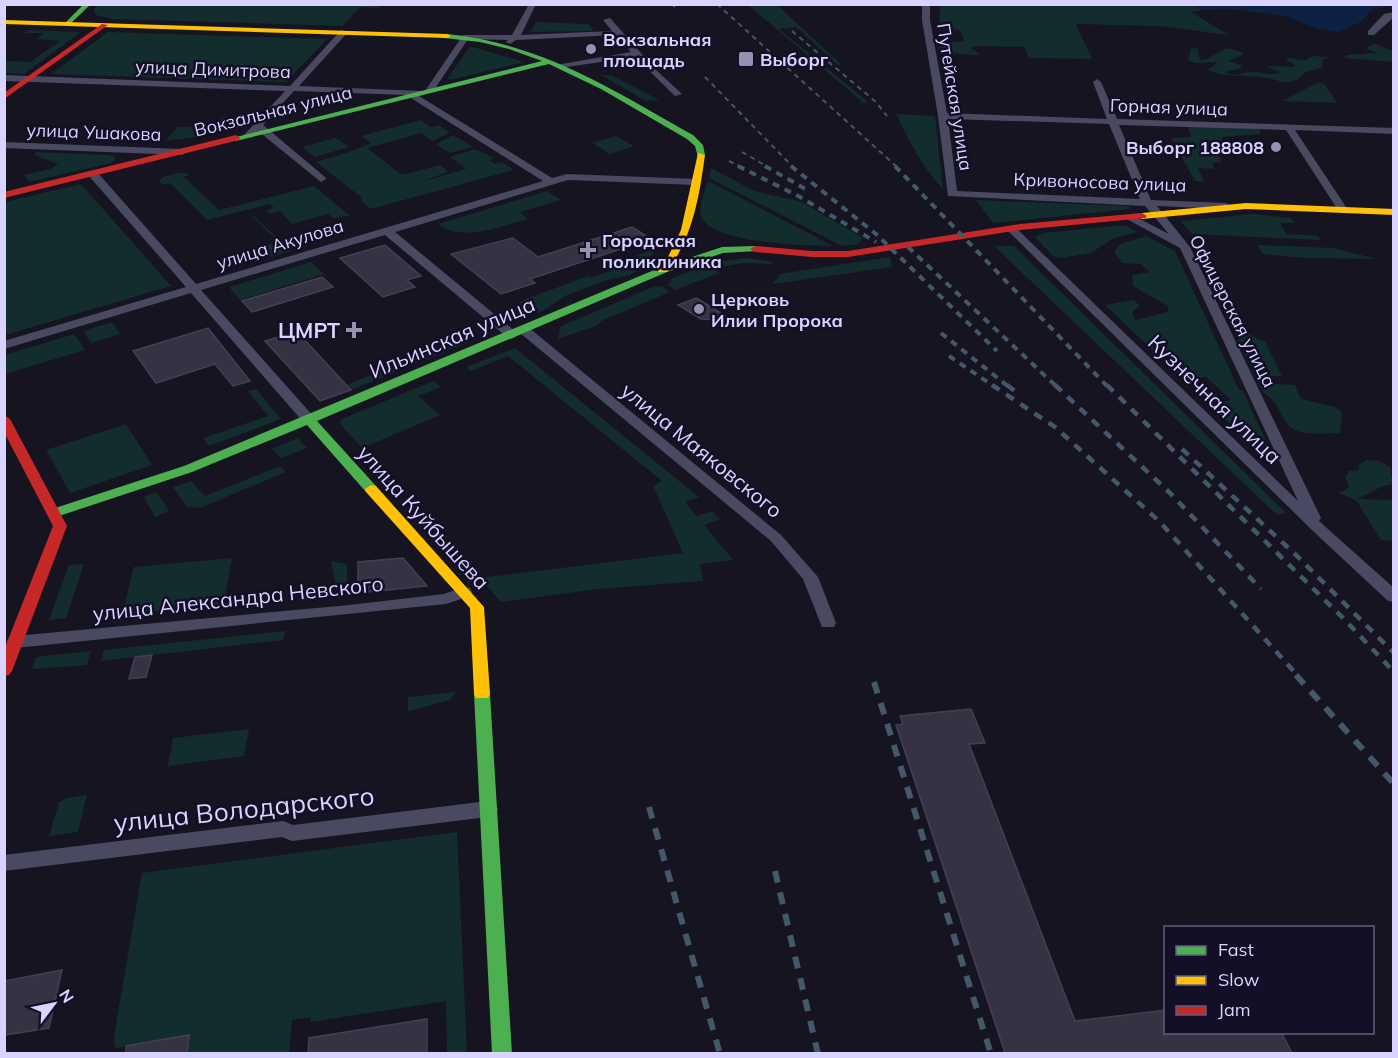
<svg xmlns="http://www.w3.org/2000/svg" width="1398" height="1058" font-family="Mulish,sans-serif">
<style>
.green{fill:#132c2d}
.water{fill:#0d2144}
.building{fill:#343243;stroke:#433f54;stroke-width:1.5}
.lines{fill:none;stroke-linecap:round;stroke-linejoin:round}
.street{fill:#4a4962;fill-rule:evenodd}
.fast{fill:#4caf50;fill-rule:evenodd}
.slow{fill:#ffc107;fill-rule:evenodd}
.jam{fill:#c62828;fill-rule:evenodd}
.rail-far3{stroke:#43596b;stroke-width:2;stroke-dasharray:5 4.5;stroke-linecap:butt}
.rail-far2{stroke:#43596b;stroke-width:4;stroke-dasharray:7 6;stroke-linecap:butt}
.rail-far1{stroke:#43596b;stroke-width:4.5;stroke-dasharray:9 8;stroke-linecap:butt}
.rail{stroke:#43596b;stroke-width:6;stroke-dasharray:12 10;stroke-linecap:butt}
.poi-dot{fill:#9591b1;stroke:#130f26;stroke-width:2}
.labels{text-anchor:middle;dominant-baseline:central;stroke-width:5;stroke-linejoin:round;paint-order:stroke}
.far-poi-label{font-size:18px;font-weight:bold;fill:#d9d4ff;stroke:#130f26;text-anchor:start}
.far-street-label{font-size:18px;fill:#d9d4ff;stroke:#130f26}
.poi-label{font-size:21px;font-weight:bold;fill:#d9d4ff;stroke:#130f26;text-anchor:end}
.street-label{font-size:21px;fill:#d9d4ff;stroke:#130f26}
.near-street-label{font-size:26px;fill:#d9d4ff;stroke:#130f26}
</style>
<rect width="100%" height="100%" fill="#161421"/>
<!-- green -->
<path class="green" d="M941 4 1192 5 1202 10 1191 12 1229 35 1160 26 1076 24 1092 59 1029 58 1024 47 975 46 971 48 979 54 976 55 946 53 938 48 945 43 964 41 960 30 942 29 939 17Z
M98 5H390H381L378 8 360 7 343 26 112 19 96 15 93 10Z
M748 5H777L842 65H838L796 27 779 29 868 102 864 103Z
M536 22 589 24 593 31 530 32Z
M28 30 81 32 24 74 5 73V61L30 62 60 41 37 39 44 33H24Z
M108 32 327 39 286 82 51 74Z
M1375 44 1393 51V62L1343 58 1347 55 1377 53 1365 48Z
M473 47 524 62 450 80 447 79 469 48Z
M1197 48 1200 60 1207 59 1226 48 1242 52V55L1229 61 1241 65 1242 68 1224 72C1235 78 1241 72 1253 72 1264 72 1270 77 1282 72L1268 68 1269 66 1292 67 1296 65 1285 59C1295 56 1303 65 1312 56L1328 57 1322 61V68L1305 72C1302 76 1297 81 1290 82 1282 83 1274 79 1266 78 1246 74 1228 79 1208 70L1218 62 1194 63 1188 60 1191 49Z
M603 75 613 76 659 100 646 101 601 75Z
M1319 82 1325 85 1337 103 1282 101Z
M896 114 935 116 943 189C922 167 910 142 896 114Z
M222 117 245 118C231 132 186 140 166 140L178 127H214Z
M421 120 431 127 439 125 450 133 432 141 421 133 367 148 402 175 440 165 448 172 420 182 466 169 450 157 475 149 495 158 489 160 495 164 502 162 514 170 371 209 362 201 361 197 316 162 352 151 371 143 361 136Z
M1193 126 1260 129 1261 134 1222 137V147L1215 149 1222 162 1212 163 1214 169 1198 168 1204 181H1195L1171 138 1191 137 1188 127Z
M453 135 473 147 450 153 436 144Z
M616 136 634 146 610 154 592 143Z
M336 138 349 147 315 157 302 147Z
M36 152 111 155 116 158 111 163 29 182 24 175 50 169 58 164 34 155Z
M711 168 754 191 802 202 863 238 858 244 842 246 709 178Z
M178 173H186L189 175 184 177 219 210 314 186 350 216 334 218 328 214 292 224 280 211 270 214 266 210 274 208 270 204 207 220 170 183 163 185 159 181 163 177Z
M708 181 833 246C805 245 715 244 702 218 697 207 705 192 708 181Z
M81 184 171 286 5 335V202Z
M547 191 561 200 520 212 528 219C502 226 462 243 438 224Z
M976 200 1129 206 1130 209 993 223Z
M1252 214 1291 218 1294 223H1280L1286 234 1318 236 1320 240 1192 234 1181 221Z
M254 216 288 248 292 251 271 257 261 248 244 253 242 250 279 242 252 217 233 222Z
M1125 225 1137 232 1112 239 1091 253 1060 258 1053 256 1035 237 1044 233Z
M1146 236 1175 251 1239 390 1243 391 1274 459 1266 457 1209 404 1231 400 1206 377 1184 380 1105 305 1133 300 1140 305 1132 312 1135 320 1168 312V306L1133 286 1132 275 1150 272 1141 264 1122 263 1114 252 1120 244Z
M1258 245 1333 248 1377 259 1307 258 1262 254Z
M994 246H1014L1286 513 1277 515Z
M652 250 655 252 640 269 630 275 607 280 565 296 543 311 529 315H521L512 310 521 301 588 276 590 278 616 269V263Z
M890 257 892 267 773 284 780 274Z
M748 258 773 262 771 264 743 263 714 268 719 273 675 290 667 284 672 282 670 279C696 269 720 259 748 258Z
M311 262 324 274 240 300 229 287Z
M662 286 670 292 601 321 598 325 558 339 560 327 566 324 653 287Z
M112 322 120 334 91 343 83 331Z
M1232 327C1245 330 1252 338 1265 341L1282 376H1255Z
M471 333 469 342 351 390 347 385Z
M74 334 85 350 5 374V355Z
M515 348 699 497 685 502 697 516 712 511 720 519 704 525 733 560 700 564 703 581 598 589 501 602 480 578 683 553 653 486 662 481 508 356 471 371 466 367Z
M433 381 441 387 418 396 440 415 362 448 342 426 340 422 342 419Z
M1259 383 1295 385 1301 399 1335 407 1342 413 1340 433C1327 433 1309 435 1297 431 1279 423 1281 401 1263 393Z
M256 389 281 419 209 446 203 438 268 416 248 391Z
M126 424 152 465 70 493 46 450Z
M298 438 307 448 281 458 272 449Z
M1366 460 1380 461 1390 467 1393 484 1383 486 1357 499 1393 500V541L1381 540 1356 500 1337 492 1344 491 1349 486 1345 477 1349 471 1359 470V465Z
M280 466 286 472 200 508 187 507 173 487 191 481 205 496Z
M157 492 169 511 155 517 144 497Z
M232 558 223 606 122 614 134 567Z
M331 561 347 564V594L337 595Z
M84 564 66 618 49 620 69 565Z
M285 631 283 640 101 661 104 650Z
M91 651 87 665 32 669 36 657Z
M456 692 450 700 408 711V697Z
M249 729 244 756 168 766 173 738Z
M87 795 78 832 49 836 59 802 68 798Z
M457 832 467 1053H447L446 1001 310 1022 311 1017 292 1020 289 1053H187L188 1035 115 1048 114 1036 142 873Z"/>
<!-- water -->
<path class="water" d="M1192 5 1393 4 1394 5 1373 9 1361 22 1337 32 1316 28 1286 16 1231 9 1202 10Z"/>
<!-- building -->
<path class="building" d="M632 227 651 239 530 279 535 283 501 294 451 254 513 238 538 257Z
M385 245 421 276 407 280 415 287 383 297 340 258Z
M322 277 333 287 252 312 242 301Z
M696 298 734 321 701 319 678 305Z
M208 328 250 381 233 386 215 364 156 383 133 351Z
M297 331 300 335 351 390 320 401 265 341Z
M403 558 427 586 358 593V562Z
M152 655 146 677 129 679 135 657Z
M971 709 985 743 969 744 1075 1021 1166 1010V1032H1281L1292 1053H1005L896 725 903 724 900 716Z
M62 970 49 1028 4 1035V981Z
M427 1019V1053H308L309 1038Z
M189 1035 187 1053H126V1046Z"/>
<g class="lines">
<!-- street -->
<path class="street" d="M529 4H536L521 35 612 31 603 20 610 18 655 69 682 94 675 96 635 57 560 68 556 65 631 52 616 35 516 40 510 44 506 42 508 40 468 39 432 93H426L425 91 463 35H512Z
M922 4H930V20L947 113 1107 119 1093 82 1097 79 1101 82 1117 119 1394 128V134L1295 130 1348 210 1343 213 1338 210 1286 130 1119 125 1151 200 1226 203 1231 206 1226 209 1157 206 1190 247 1321 518 1319 521 1394 588V602L1388 601 1313 531 1005 228 1006 226H1014L1298 501 1180 248 1123 217 1132 215 1169 234 1145 206 948 196 938 116 922 20ZM948 119 1109 124 1140 199 957 191Z
M1394 12V17L1374 35H1368V31L1384 14Z
M341 30 348 32 299 86 423 91V95L419 96 552 178 567 174 696 179 701 182 696 185 568 180 395 232 516 332 518 335 512 339 508 338 385 235 201 290 314 417 316 420 309 424 304 423 191 293 4 349V341L186 287 89 176V172H97L196 284 543 181 406 95 294 91 263 125 325 177 326 179 321 182 258 131 251 138 243 136 285 91 4 81V75L290 86Z
M4 142 182 149 187 152 182 155 4 148Z
M524 326 528 327 781 535 818 577 836 623 834 627H822L803 579 771 541 520 333V327Z
M464 587 470 588 472 592 470 596 446 604 15 648 9 646 7 642 9 638 15 636 349 605 444 594Z
M488 801 495 804 498 809 495 814 488 817 292 841 282 837 4 871V855L283 821 293 825Z"/>
<!-- fast -->
<path class="fast" d="M84 4H91L69 25H65V23Z
M447 34C543 44 611 89 693 135L703 145 705 155 698 157 695 146 687 139 601 89 549 64 236 141 232 138 542 61 509 49 480 42 444 38 443 36Z
M755 246 760 249 758 251 723 253 667 272 317 421 376 486 377 489 376 492H366L307 425 192 472 59 516 54 517 47 513 49 510 184 466 659 268 722 247Z
M482 688 488 690 490 694 512 1054H492L474 694 476 690Z"/>
<!-- slow -->
<path class="slow" d="M4 20 447 34 451 36 447 38 4 24Z
M698 153 705 155C699 198 693 236 667 272H659L658 270 668 257 681 230Z
M1246 203 1394 209V215L1246 209 1142 219 1137 216 1142 213Z
M371 485 376 486 484 607 490 694 488 698H476L474 694 470 608 366 492 365 489Z"/>
<!-- jam -->
<path class="jam" d="M102 24 108 25 4 99V93Z
M236 135 240 138 239 140 4 198V192Z
M1142 213 1147 216 1145 218 1020 230 848 257H812L755 252 750 249 755 246 812 251H848L1020 224Z
M4 415 10 419 67 526 12 671 9 675 4 676V650L53 526 4 432Z"/>
<!-- rail-far3 -->
<path class="rail-far3" d="M672 4 675 7
M717 4 897 167
M792 31 876 102 887 116
M705 77 793 167
M742 152 768 167
M729 161 741 167"/>
<!-- rail-far2 -->
<path class="rail-far2" d="M738 166 800 197 876 242
M765 166 809 191
M791 166 876 234 997 351
M895 166 1108 387
M908 247 1057 387
M941 333 1009 387
M949 356 995 387"/>
<!-- rail-far1 -->
<path class="rail-far1" d="M992 385 1055 427 1160 522 1298 676
M1007 385 1020 395
M1055 385 1170 493 1261 589
M1107 385 1345 620 1394 672
M1182 449 1296 555 1394 653"/>
<!-- rail -->
<path class="rail" d="M1296 675 1394 784
M874 682 991 1054
M649 807 720 1054
M775 871 818 1054"/>
</g>
<!-- markers -->
<g class="poi-dot">
<circle cx="591" cy="49" r="6"/>
<rect x="738" y="51" width="16" height="16" rx="3"/>
<circle cx="1276" cy="147" r="6"/>
<path d="M585 241h6v6h6v6h-6v6h-6v-6h-6v-6h6z"/>
<circle cx="699" cy="309" r="6"/>
<path d="M351 321h6v6h6v6h-6v6h-6v-6h-6v-6h6z"/>
</g>
<g class="labels">
<!-- far-poi labels -->
<g class="far-poi-label">
<text x="603" y="39">Вокзальная<tspan x="603" dy="21">площадь</tspan></text>
<text x="760" y="59">Выборг</text>
<text x="1264" y="147" text-anchor="end">Выборг 188808</text>
<text x="602" y="240">Городская<tspan x="602" dy="21">поликлиника</tspan></text>
<text x="711" y="299">Церковь<tspan x="711" dy="21">Илии Пророка</tspan></text>
</g>
<!-- far-street labels -->
<g class="far-street-label">
<text transform="translate(213 69) rotate(2)">улица Димитрова</text>
<text transform="translate(955 97) rotate(81)">Путейская улица</text>
<text transform="translate(1169 107) rotate(2)">Горная улица</text>
<text transform="translate(273 111) rotate(-14)">Вокзальная улица</text>
<text transform="translate(94 132) rotate(2)">улица Ушакова</text>
<text transform="translate(1100 182) rotate(2)">Кривоносова улица</text>
<text transform="translate(280 244) rotate(-17)">улица Акулова</text>
<text transform="translate(1233 311) rotate(63)">Офицерская улица</text>
</g>
<!-- poi labels -->
<g class="poi-label">
<text x="340" y="330">ЦМРТ</text>
</g>
<!-- street labels -->
<g class="street-label">
<text transform="translate(452 337) rotate(-23)">Ильинская улица</text>
<text transform="translate(1215 399) rotate(44)">Кузнечная улица</text>
<text transform="translate(702 450) rotate(39)">улица Маяковского</text>
<text transform="translate(424 517) rotate(48)">улица Куйбышева</text>
<text transform="translate(238 598) rotate(-6)">улица Александра Невского</text>
</g>
<!-- near-street labels -->
<g class="near-street-label">
<text transform="translate(244 809) rotate(-6)">улица Володарского</text>
</g>
</g>
<!-- border -->
<rect width="1398" height="1058" fill="none" stroke="#d9d4ff" stroke-width="12"/>
<!-- legend -->
<rect x="1164" y="926" width="210" height="108" fill="#130f26" stroke="#625e7d" stroke-width="1.5"/>
<rect x="1176" y="946" width="30" height="9" fill="#4caf50" stroke="#625e7d" stroke-width="1.5"/>
<text x="1218" y="956" font-size="18" fill="#d9d4ff">Fast</text>
<rect x="1176" y="976" width="30" height="9" fill="#ffc107" stroke="#625e7d" stroke-width="1.5"/>
<text x="1218" y="986" font-size="18" fill="#d9d4ff">Slow</text>
<rect x="1176" y="1006" width="30" height="9" fill="#c62828" stroke="#625e7d" stroke-width="1.5"/>
<text x="1218" y="1016" font-size="18" fill="#d9d4ff">Jam</text>
<!-- north arrow -->
<g transform="translate(54 1004) rotate(58)" stroke="#130f26" stroke-width="4.5" paint-order="stroke">
<path d="M0-4.5L10 22L0 15L-10 22Z" fill="#d9d4ff"/>
<text y="-9" font-size="16" font-weight="bold" text-anchor="middle" fill="#d9d4ff">N</text>
</g>
</svg>
